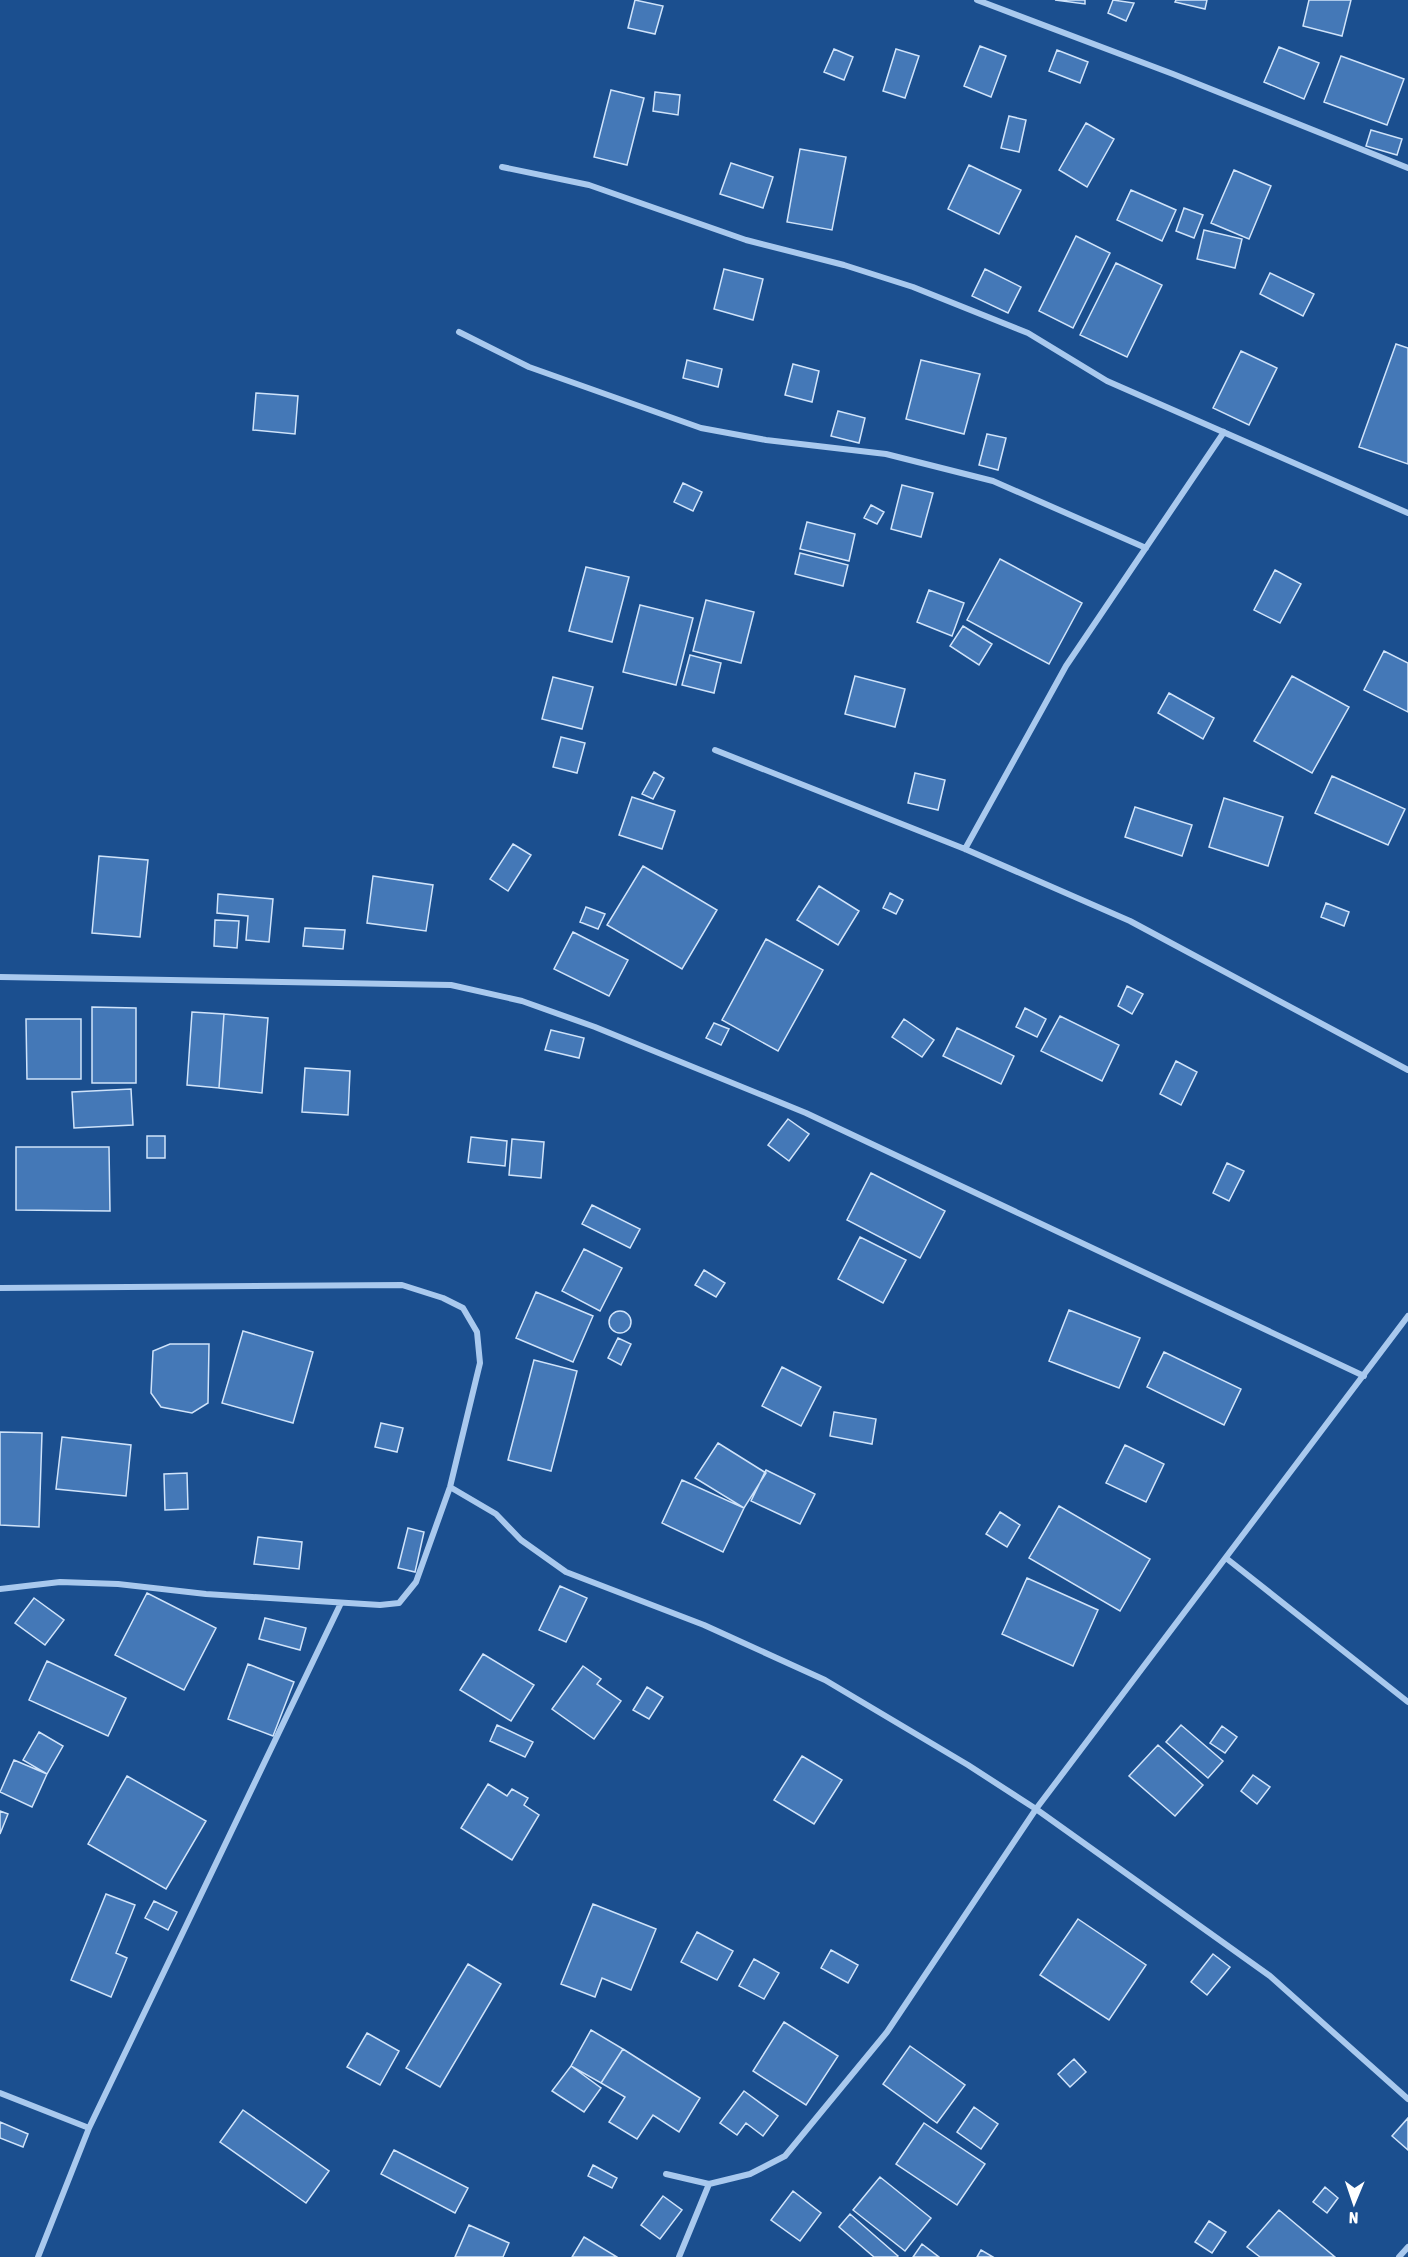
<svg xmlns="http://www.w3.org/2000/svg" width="1408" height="2257" font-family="'Asap Condensed',sans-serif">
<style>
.building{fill:#4478b7;stroke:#cfe3fa;stroke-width:1.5}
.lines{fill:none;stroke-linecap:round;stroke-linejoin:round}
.minor{stroke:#a9c9ee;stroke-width:6}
</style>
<rect width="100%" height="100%" fill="#1b4f8f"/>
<!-- building -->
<path class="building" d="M635 0 663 6 655 34 628 28Z
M1055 0H1085V4Z
M1113 0 1134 3 1126 21 1108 13Z
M1176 0H1207L1205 9 1175 2Z
M1309 0H1351L1342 36 1303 26Z
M980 46 1006 56 991 97 964 86Z
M1279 47 1319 63 1304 99 1264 82Z
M834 49 853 57 844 80 824 72Z
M896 49 919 56 905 98 883 91Z
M1057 50 1088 62 1080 83 1049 71Z
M1341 56 1404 79 1387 125 1324 102Z
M611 90 644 98 627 165 594 157Z
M655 92 680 95 678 115 653 111Z
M1009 116 1026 120 1019 152 1001 148Z
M1086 123 1114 139 1087 187 1059 170Z
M1371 130 1402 139 1397 155 1366 146Z
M800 149 846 157 832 230 787 222Z
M731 163 773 177 763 208 720 194Z
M969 165 1021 190 999 234 948 209Z
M1234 170 1271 186 1249 239 1211 223Z
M1131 190 1176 210 1162 241 1117 220Z
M1184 208 1203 215 1194 238 1176 231Z
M1204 230 1242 239 1235 268 1197 259Z
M1076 236 1110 253 1073 328 1039 311Z
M1116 263 1162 285 1127 357 1080 335Z
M724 269 763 279 753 320 714 309Z
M985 269 1021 287 1008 313 972 296Z
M1270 273 1314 294 1303 316 1260 294Z
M1396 344 1408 348V464L1359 447Z
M1241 351 1277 368 1249 425 1213 408Z
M687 360 722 369 718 387 683 378Z
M921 360 980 374 964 434 906 419Z
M793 364 819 371 812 402 785 395Z
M256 393 298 396 295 434 253 430Z
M838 411 865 418 859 443 831 436Z
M987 434 1006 438 998 470 979 465Z
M683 483 702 492 693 511 674 502Z
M902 485 933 493 921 537 891 529Z
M871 505 884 512 877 524 864 518Z
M807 522 855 534 849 561 800 549Z
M800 553 848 565 843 586 795 574Z
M1000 559 1082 603 1049 664 967 620Z
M586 567 629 577 612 642 569 631Z
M1275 570 1301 584 1280 623 1254 610Z
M929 590 964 603 952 636 917 622Z
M706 600 754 612 741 663 693 651Z
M640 605 693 618 676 685 623 672Z
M963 626 992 644 979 665 950 646Z
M1384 651 1408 663V712L1364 690Z
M690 655 721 663 714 693 682 685Z
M855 676 905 689 895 727 845 714Z
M1292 676 1349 707 1312 773 1254 741Z
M553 677 593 687 582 729 542 719Z
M1169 693 1214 718 1203 739 1158 713Z
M561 737 585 743 577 773 553 767Z
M654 772 664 778 653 799 642 794Z
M915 773 945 780 938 810 908 803Z
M1332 776 1405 809 1388 845 1315 813Z
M632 797 675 811 662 849 619 835Z
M1224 798 1283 817 1268 866 1209 847Z
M1135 807 1192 825 1182 856 1125 837Z
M513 844 531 855 508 891 490 879Z
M99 856 148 860 140 937 92 933Z
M643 866 717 910 682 969 607 925Z
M373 876 433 885 426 931 367 923Z
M819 886 859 911 838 945 797 920Z
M890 893 903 900 896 914 883 908Z
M218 894 273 899 269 942 246 940 248 916 217 913Z
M1326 903 1349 912 1344 926 1321 917Z
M586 907 605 914 598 929 580 922Z
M215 920 239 921 237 948 214 946Z
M305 928 345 930 343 949 303 946Z
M573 932 628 960 609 996 554 969Z
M766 939 823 970 778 1051 722 1020Z
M1127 986 1143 994 1132 1014 1118 1006Z
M92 1007 136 1008V1083H92Z
M1025 1008 1046 1019 1037 1037 1016 1027Z
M192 1012 224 1014 219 1088 187 1085Z
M224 1014 268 1018 262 1093 219 1088Z
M1060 1016 1119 1045 1102 1081 1041 1051Z
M26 1019H81V1079H27Z
M904 1019 934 1040 922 1057 892 1037Z
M714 1023 729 1029 721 1045 706 1038Z
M957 1028 1014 1056 1001 1084 943 1056Z
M551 1030 584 1038 579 1058 545 1050Z
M1176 1061 1197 1072 1181 1105 1160 1094Z
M305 1068 350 1071 348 1115 302 1112Z
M131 1089 133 1125 74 1128 72 1092Z
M788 1119 809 1134 789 1161 768 1145Z
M147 1136H165V1158H147Z
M471 1137 507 1141 505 1166 468 1162Z
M512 1139 544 1142 541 1178 509 1175Z
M16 1147H109L110 1211 16 1210Z
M1227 1163 1244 1171 1229 1201 1213 1193Z
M871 1173 945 1211 920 1258 847 1220Z
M592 1205 640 1229 630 1248 582 1224Z
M860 1237 906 1260 883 1303 838 1279Z
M584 1249 622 1268 600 1311 562 1291Z
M704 1270 725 1283 716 1297 695 1285Z
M536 1292 593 1316 573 1362 516 1338Z
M1069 1310 1140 1338 1119 1388 1049 1361Z
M609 1322a11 11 0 1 1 22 0a11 11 0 1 1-22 0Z
M243 1331 313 1352 293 1423 222 1403Z
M618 1338 631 1344 621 1365 608 1358Z
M170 1344H209L208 1403 192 1413 161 1407 151 1393 153 1351Z
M1164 1352 1241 1389 1224 1425 1147 1387Z
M534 1360 577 1371 551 1471 508 1460Z
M782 1367 821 1387 801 1426 762 1406Z
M834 1412 876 1419 872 1444 830 1436Z
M381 1423 403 1428 397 1452 375 1447Z
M0 1432 42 1433 39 1527 0 1525Z
M62 1437 131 1445 126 1496 56 1489Z
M718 1443 766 1473 744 1508 695 1478Z
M1125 1445 1164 1464 1146 1502 1106 1483Z
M766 1470 815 1494 800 1524 751 1501Z
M187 1473 188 1509 165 1510 164 1474Z
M682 1480 744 1508 723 1552 662 1523Z
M1059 1506 1150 1559 1120 1611 1029 1558Z
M1000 1512 1020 1525 1007 1547 986 1534Z
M408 1528 424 1532 415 1572 398 1568Z
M258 1537 302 1542 299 1569 254 1564Z
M1027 1578 1098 1610 1073 1666 1002 1634Z
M560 1586 587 1598 566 1642 539 1630Z
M147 1593 216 1628 184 1690 115 1655Z
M34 1598 64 1620 45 1645 15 1623Z
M265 1618 306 1628 300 1650 259 1639Z
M483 1654 534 1685 511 1721 460 1690Z
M47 1661 126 1698 108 1736 29 1700Z
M248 1664 294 1682 273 1736 228 1719Z
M583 1666 601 1679 597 1684 621 1701 594 1739 552 1709Z
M647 1687 663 1697 649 1719 633 1710Z
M497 1725 533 1742 525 1757 490 1741Z
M1181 1725 1223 1761 1208 1778 1166 1742Z
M1222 1726 1237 1737 1225 1753 1210 1743Z
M39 1732 63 1746 47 1774 23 1760Z
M1158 1745 1203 1785 1175 1816 1129 1776Z
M802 1756 842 1780 814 1824 774 1800Z
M14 1760 47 1774 32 1807 0 1792Z
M1253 1775 1270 1787 1257 1804 1241 1791Z
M127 1776 206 1821 166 1889 88 1844Z
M488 1784 507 1796 512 1789 528 1798 524 1805 539 1815 512 1860 461 1828Z
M0 1811 8 1814 0 1834Z
M106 1894 135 1905 116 1953 127 1958 111 1997 71 1980Z
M154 1901 177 1912 168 1930 145 1918Z
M593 1904 656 1929 631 1990 602 1978 595 1997 561 1984Z
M1078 1919 1146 1965 1109 2020 1040 1975Z
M697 1932 733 1951 717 1980 681 1962Z
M831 1950 858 1965 848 1983 821 1968Z
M1213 1954 1230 1967 1207 1995 1191 1982Z
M754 1959 779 1973 764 1999 739 1986Z
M468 1964 501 1984 440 2087 406 2068Z
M784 2022 838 2056 806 2105 753 2071Z
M591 2030 623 2049 601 2083 571 2066Z
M367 2033 399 2051 380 2085 347 2067Z
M910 2046 965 2085 937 2123 883 2084Z
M623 2049 700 2098 679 2132 653 2115 637 2139 609 2122 625 2097 601 2083Z
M1074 2059 1086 2072 1070 2087 1058 2074Z
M571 2066 601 2088 584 2112 552 2091Z
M744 2091 778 2116 763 2136 746 2123 737 2135 720 2123Z
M974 2107 998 2124 981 2149 957 2132Z
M243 2110 329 2171 306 2203 220 2142Z
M1408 2118V2150L1392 2136Z
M0 2122 28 2134 23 2147 0 2138Z
M924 2123 985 2164 957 2205 896 2164Z
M394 2150 468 2188 455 2213 381 2174Z
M593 2165 617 2178 612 2188 588 2176Z
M880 2177 931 2218 905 2251 853 2210Z
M1325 2187 1338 2198 1327 2213 1313 2202Z
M793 2191 821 2213 800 2241 771 2220Z
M663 2196 682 2210 660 2239 641 2225Z
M1279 2210 1335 2257H1260L1247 2247Z
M850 2214 898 2256 897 2257H874L839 2227Z
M1209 2221 1226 2232 1212 2253 1195 2242Z
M469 2225 509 2243 503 2257H455Z
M584 2237 617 2257H572Z
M922 2244 939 2257H913Z
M981 2250 993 2257H977Z"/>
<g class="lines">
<!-- minor -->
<path class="minor" d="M977 0 1173 74 1408 168
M502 167 589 185 746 240 844 265 913 287 1028 333 1107 381 1408 513
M459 332 529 367 701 428 766 440 886 454 993 481 1146 548
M715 750 965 849 1130 921 1408 1070
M965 849 1066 666 1224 432
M0 977 451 985 522 1001 595 1027 806 1113 1364 1376
M0 1288 402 1285 443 1298 463 1308 477 1332 480 1363 450 1487 416 1582 399 1603 380 1605 206 1594 118 1584 60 1582 0 1589
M450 1487 496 1514 521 1540 566 1572 704 1625 825 1680 968 1765 1036 1809 1270 1976 1408 2099
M1226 1558 1408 1702
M0 2093 89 2128
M666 2174 709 2184 750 2174 785 2156 887 2032 1036 1809 1408 1316
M38 2257 89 2128 341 1603
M679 2257 709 2184
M1399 2257 1408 2247"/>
</g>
<!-- north arrow -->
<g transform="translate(1354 2203) rotate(182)" stroke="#1b4f8f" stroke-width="4.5" paint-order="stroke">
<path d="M0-4.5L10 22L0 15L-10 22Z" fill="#ffffff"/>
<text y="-9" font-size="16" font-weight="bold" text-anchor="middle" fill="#ffffff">N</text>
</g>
</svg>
